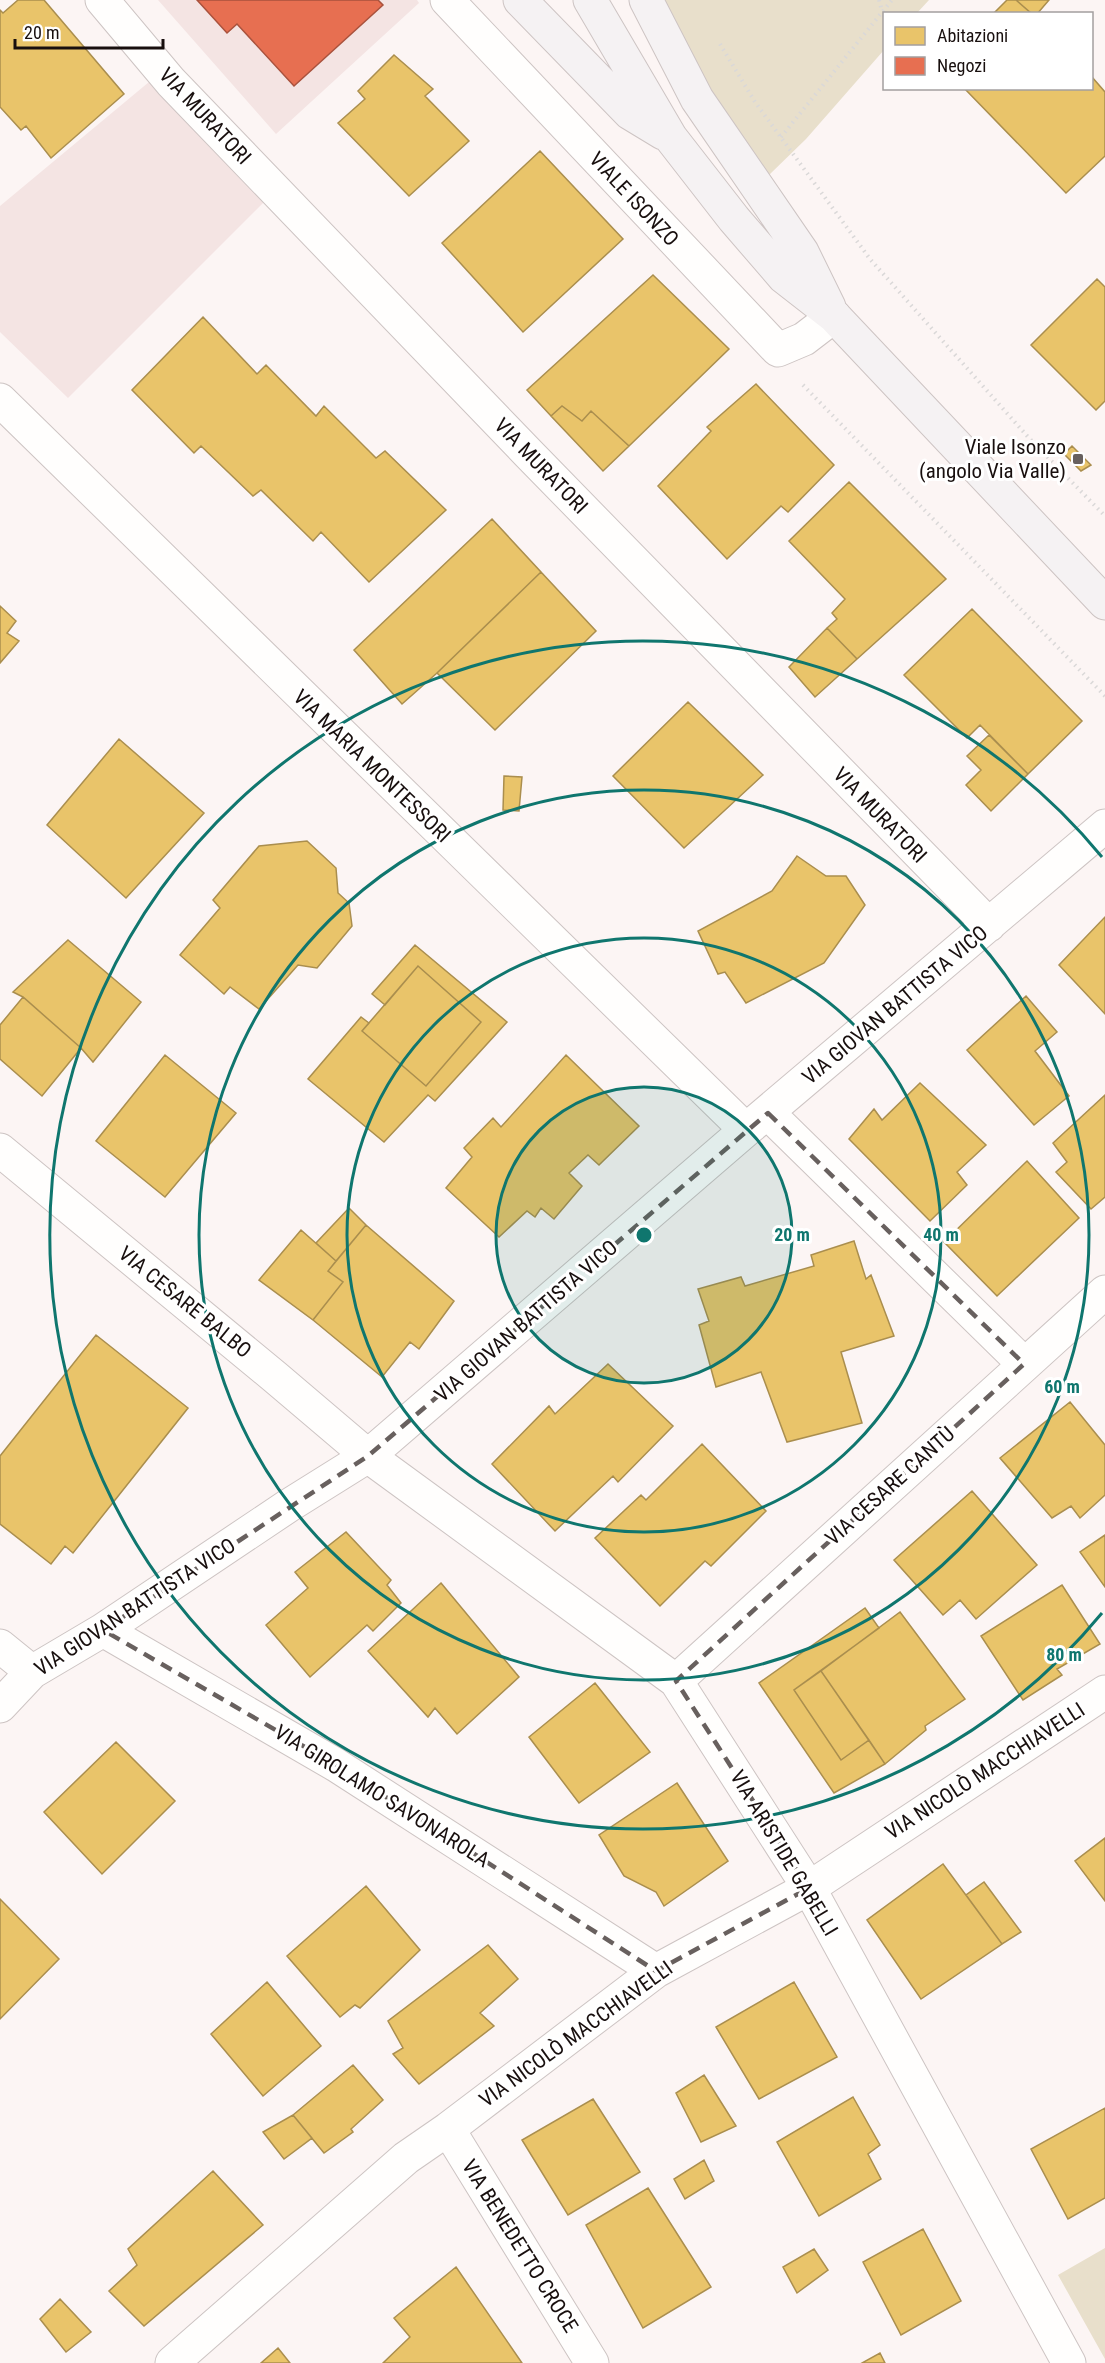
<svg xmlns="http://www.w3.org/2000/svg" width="1105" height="2363" font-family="'Roboto Condensed',sans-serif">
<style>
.built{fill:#f4e4e3}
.green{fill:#e8dfcb}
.homes{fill:#e9c46a;stroke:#aa8e4e;stroke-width:1.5}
.shops{fill:#e76f51;stroke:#a9523d;stroke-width:1.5}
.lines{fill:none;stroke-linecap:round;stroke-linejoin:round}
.street-casing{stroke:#cdc4c3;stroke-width:35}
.secondary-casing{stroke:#cdc4c3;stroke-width:35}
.path{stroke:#dad8d8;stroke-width:4;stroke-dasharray:1.5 4.5;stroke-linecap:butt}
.street{stroke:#fffefd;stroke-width:33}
.secondary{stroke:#f5f2f3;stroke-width:33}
.marked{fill:none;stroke:#68605e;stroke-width:4.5;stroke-dasharray:12 8;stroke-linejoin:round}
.ring{fill:none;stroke:#0f766e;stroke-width:3}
.poi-dot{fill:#68605e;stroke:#fff;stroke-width:2}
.labels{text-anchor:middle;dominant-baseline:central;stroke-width:6;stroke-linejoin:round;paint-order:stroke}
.street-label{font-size:21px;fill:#180f0e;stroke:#fff}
.poi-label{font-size:21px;fill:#180f0e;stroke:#fff;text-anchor:end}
.centre{fill:#0f766e;stroke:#fff;stroke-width:3}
.ring-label{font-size:18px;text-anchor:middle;font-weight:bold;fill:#0f766e;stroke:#fff;stroke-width:6;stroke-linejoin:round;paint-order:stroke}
</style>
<rect width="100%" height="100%" fill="#fcf5f4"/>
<!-- built -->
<path class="built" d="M158 0H417L419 3 276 134Z
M149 82 264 202 68 398 0 332V206Z"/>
<!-- green -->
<path class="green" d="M665 0H929L917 13 884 14V50L806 139 769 175 689 60Z
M1105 2248V2359L1058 2275Z"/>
<!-- homes -->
<path class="homes" d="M18 0H44L124 94 51 158 26 126 21 130 0 107V10L3 13Z
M1007 0H1016L1032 14H993Z
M1016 0H1049L1037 14H1032Z
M394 55 433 89 425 96 469 141 409 196 338 123 365 99 358 91Z
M1092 77 1105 92V156L1066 193 964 88H1092Z
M540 151 623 239 523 332 442 243Z
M653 275 729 349 629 446 591 411 582 421 562 406 551 416 527 390Z
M1097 279 1105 287V401L1096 410 1031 345Z
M203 317 257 374 266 365 316 416 324 406 376 458 385 451 446 510 369 582 321 532 313 541 261 490 253 496 201 446 194 453 132 390Z
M756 384 834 465 788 512 781 506 727 559 658 486 711 431 707 427Z
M562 406 582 421 591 411 629 446 603 471 551 416Z
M1072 446 1091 465 1081 471 1064 454Z
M849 482 946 579 857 659 827 628 837 619 832 613 845 599 789 541Z
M492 519 541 572 437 673 402 704 354 650Z
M541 572 596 631 495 730 437 673Z
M0 606 16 621 7 633 19 641 0 663Z
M972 609 1082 721 1028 774 980 725 967 738 904 675Z
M827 628 857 659 815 697 789 667Z
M688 702 763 775 684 848 613 776Z
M989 735 1028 774 991 811 966 785 981 770 967 756Z
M119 739 204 813 126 898 47 825Z
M504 776 522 777 519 811 503 810Z
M307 841 336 868 338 893 349 903 352 926 317 968 298 965 259 1009 230 987 224 994 180 955 220 908 213 900 259 846Z
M797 856 826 876H846L865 905 824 963 746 1003 725 972 718 974 698 931 772 891Z
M1105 917V1014L1059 965Z
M68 940 141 1002 93 1062 81 1048 23 997 13 992Z
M415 945 507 1022 435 1101 428 1095 384 1142 308 1079 361 1017 369 1023 362 1031 426 1086 481 1022 418 966 385 1005 372 994Z
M418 966 481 1022 426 1086 362 1031Z
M1026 996 1057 1032 1035 1051 1069 1096 1034 1125 967 1050Z
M23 997 81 1048 42 1096 0 1059V1025Z
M165 1055 236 1113 165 1197 96 1141Z
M566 1055 639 1126 599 1165 588 1155 569 1173 582 1186 554 1219 541 1208 535 1217 527 1211 499 1237 446 1188 472 1157 464 1148 493 1118 501 1127Z
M920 1083 986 1145 957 1172 967 1185 930 1221 849 1139 874 1109 882 1120Z
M1105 1095V1197L1091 1209 1056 1172 1067 1162 1053 1143Z
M1027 1161 1079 1218 997 1296 944 1242Z
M349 1208 366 1225 336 1261 316 1243Z
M366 1225 454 1301 419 1349 410 1342 382 1377 313 1320 343 1282 328 1271Z
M301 1230 336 1261 328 1271 343 1282 313 1320 259 1280Z
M854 1241 866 1279 871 1275 894 1336 841 1352 862 1423 787 1442 761 1372 716 1387 699 1325 709 1321 698 1289 741 1277 745 1286 814 1266 811 1255Z
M96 1335 188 1408 73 1553 65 1546 51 1564 0 1524V1456Z
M608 1364 673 1426 618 1482 613 1476 555 1531 492 1464 549 1406 555 1414Z
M1070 1402 1105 1445V1495L1080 1518 1071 1506 1052 1518 1000 1458Z
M702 1444 766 1511 711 1566 705 1561 660 1606 595 1538 641 1495 646 1500Z
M972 1491 1037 1565 976 1619 960 1600 943 1615 894 1560Z
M346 1532 391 1580 387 1585 401 1603 373 1631 367 1625 310 1677 266 1625 308 1588 295 1572Z
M1105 1535V1587L1080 1552Z
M441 1583 519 1677 457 1734 435 1708 428 1717 368 1651Z
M1062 1585 1100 1644 1057 1669 1062 1675 1023 1700 981 1636Z
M865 1608 879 1628 794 1690 841 1760 869 1740 885 1764 834 1793 759 1683Z
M900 1612 965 1699 925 1726 926 1730 885 1764 821 1671Z
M821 1671 869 1740 841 1760 794 1690Z
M595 1683 650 1752 579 1803 529 1737Z
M116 1742 175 1801 102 1874 44 1812Z
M677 1783 728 1861 664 1906 656 1892 624 1876 599 1835Z
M1105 1838V1901L1075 1861Z
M943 1864 1002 1944 921 1999 867 1920Z
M984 1882 1021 1932 1002 1944 966 1895Z
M366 1886 420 1950 360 2008 355 2005 340 2017 287 1956Z
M0 1899 59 1959 0 2019Z
M488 1945 518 1979 480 2013 494 2026 419 2084 393 2054 403 2048 388 2021Z
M267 1982 321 2046 263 2096 211 2034Z
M794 1982 837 2057 759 2099 716 2027Z
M353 2065 383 2100 351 2129 353 2132 324 2153 293 2115Z
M704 2075 736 2126 701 2142 676 2093Z
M853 2097 880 2145 868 2154 881 2179 819 2216 777 2142Z
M593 2099 640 2172 568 2215 522 2140Z
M1105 2108V2198L1068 2219 1031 2149Z
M293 2115 312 2138 284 2159 263 2132Z
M704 2160 714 2181 685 2199 674 2179Z
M213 2171 263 2225 144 2326 109 2291 137 2265 128 2249Z
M648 2188 711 2287 643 2328 586 2225Z
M923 2229 961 2301 901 2335 863 2262Z
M814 2249 828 2270 797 2293 783 2267Z
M456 2267 522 2363H383L410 2337 394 2318Z
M60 2299 91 2332 66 2352 40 2319Z
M278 2348 290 2363H261Z
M880 2353 885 2363H862Z"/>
<!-- shops -->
<path class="shops" d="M197 0H378L383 5 294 86 237 24 227 33Z"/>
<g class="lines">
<defs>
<path id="street" d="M102 0 171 82 528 453 989 925
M447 0 778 350 804 339 834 316
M0 400 746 1130
M768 1113 1024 1364
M0 1150 275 1377 368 1456 676 1681 809 1888 1069 2363
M103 1630 336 1765 656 1971
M0 1646 32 1672
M676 1681 1105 1292
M0 1706 32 1672 103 1630 288 1506 368 1456 746 1130 1105 826
M448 2129 592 2363
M172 2363 406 2158 448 2129 656 1971 809 1888 1105 1692"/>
<path id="secondary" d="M520 0 630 113 663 133
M590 0 671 138 734 219 784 277 834 316 1105 603
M646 0 697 99 802 252 829 307"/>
</defs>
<!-- street casing -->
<use href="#street" class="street-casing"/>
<!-- secondary casing -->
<use href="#secondary" class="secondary-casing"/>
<!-- path -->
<path class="path" d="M879 0 882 11
M720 44 755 102 870 259 1029 438 1105 516
M781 137 892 0
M803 385 1105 696"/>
<!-- street -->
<use href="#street" class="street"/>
<!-- secondary -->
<use href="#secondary" class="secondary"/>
</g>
<!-- marked area -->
<path class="marked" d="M768 1113 1024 1364 676 1681 809 1888 656 1971 336 1765 103 1630 368 1456Z"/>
<!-- distance rings -->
<circle cx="644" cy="1235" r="148" fill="#0f766e" fill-opacity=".12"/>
<g class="ring">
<circle cx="644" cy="1235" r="148"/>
<circle cx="644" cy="1235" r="297"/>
<circle cx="644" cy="1235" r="445"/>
<path d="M1102 1613A594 594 0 1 1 1102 857"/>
</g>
<!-- markers -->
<rect class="poi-dot" x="1072" y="453" width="12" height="12" rx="3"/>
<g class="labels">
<!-- street labels -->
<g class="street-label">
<text transform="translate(205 116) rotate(47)">VIA MURATORI</text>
<text transform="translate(634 199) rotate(47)">VIALE ISONZO</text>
<text transform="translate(541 466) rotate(46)">VIA MURATORI</text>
<text transform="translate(372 766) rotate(44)">VIA MARIA MONTESSORI</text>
<text transform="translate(880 815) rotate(46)">VIA MURATORI</text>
<text transform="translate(895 1005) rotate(-40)">VIA GIOVAN BATTISTA VICO</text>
<text transform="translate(185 1302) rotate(39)">VIA CESARE BALBO</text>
<text transform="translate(526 1321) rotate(-41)">VIA GIOVAN BATTISTA VICO</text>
<text transform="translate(890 1486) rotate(-42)">VIA CESARE CANTÙ</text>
<text transform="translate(135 1607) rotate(-33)">VIA GIOVAN BATTISTA VICO</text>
<text transform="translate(985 1771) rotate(-33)">VIA NICOLÒ MACCHIAVELLI</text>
<text transform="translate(382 1796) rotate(32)">VIA GIROLAMO SAVONAROLA</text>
<text transform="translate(784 1853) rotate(59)">VIA ARISTIDE GABELLI</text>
<text transform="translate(576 2034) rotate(-36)">VIA NICOLÒ MACCHIAVELLI</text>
<text transform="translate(520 2246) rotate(58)">VIA BENEDETTO CROCE</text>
</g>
<!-- poi labels -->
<g class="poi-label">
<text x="1066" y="447">Viale Isonzo<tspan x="1066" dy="24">(angolo Via Valle)</tspan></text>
</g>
</g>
<circle cx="644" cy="1235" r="9" class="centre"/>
<g class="ring-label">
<text x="792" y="1241">20 m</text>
<text x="941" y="1241">40 m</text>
<text x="1062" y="1393">60 m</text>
<text x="1064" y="1661">80 m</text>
</g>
<!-- legend -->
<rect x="883" y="12" width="210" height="78" fill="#ffffff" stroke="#a39f9f" stroke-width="1.5"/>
<rect x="895" y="27" width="30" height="18" fill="#e9c46a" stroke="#a39f9f" stroke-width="1.5"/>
<text x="937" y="42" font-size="18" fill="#180f0e">Abitazioni</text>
<rect x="895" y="57" width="30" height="18" fill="#e76f51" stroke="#a39f9f" stroke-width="1.5"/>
<text x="937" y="72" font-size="18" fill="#180f0e">Negozi</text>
<!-- scale -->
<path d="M15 39v9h148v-9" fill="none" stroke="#180f0e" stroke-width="3"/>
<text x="24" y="39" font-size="18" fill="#180f0e" stroke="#ffffff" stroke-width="4.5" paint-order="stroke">20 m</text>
</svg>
